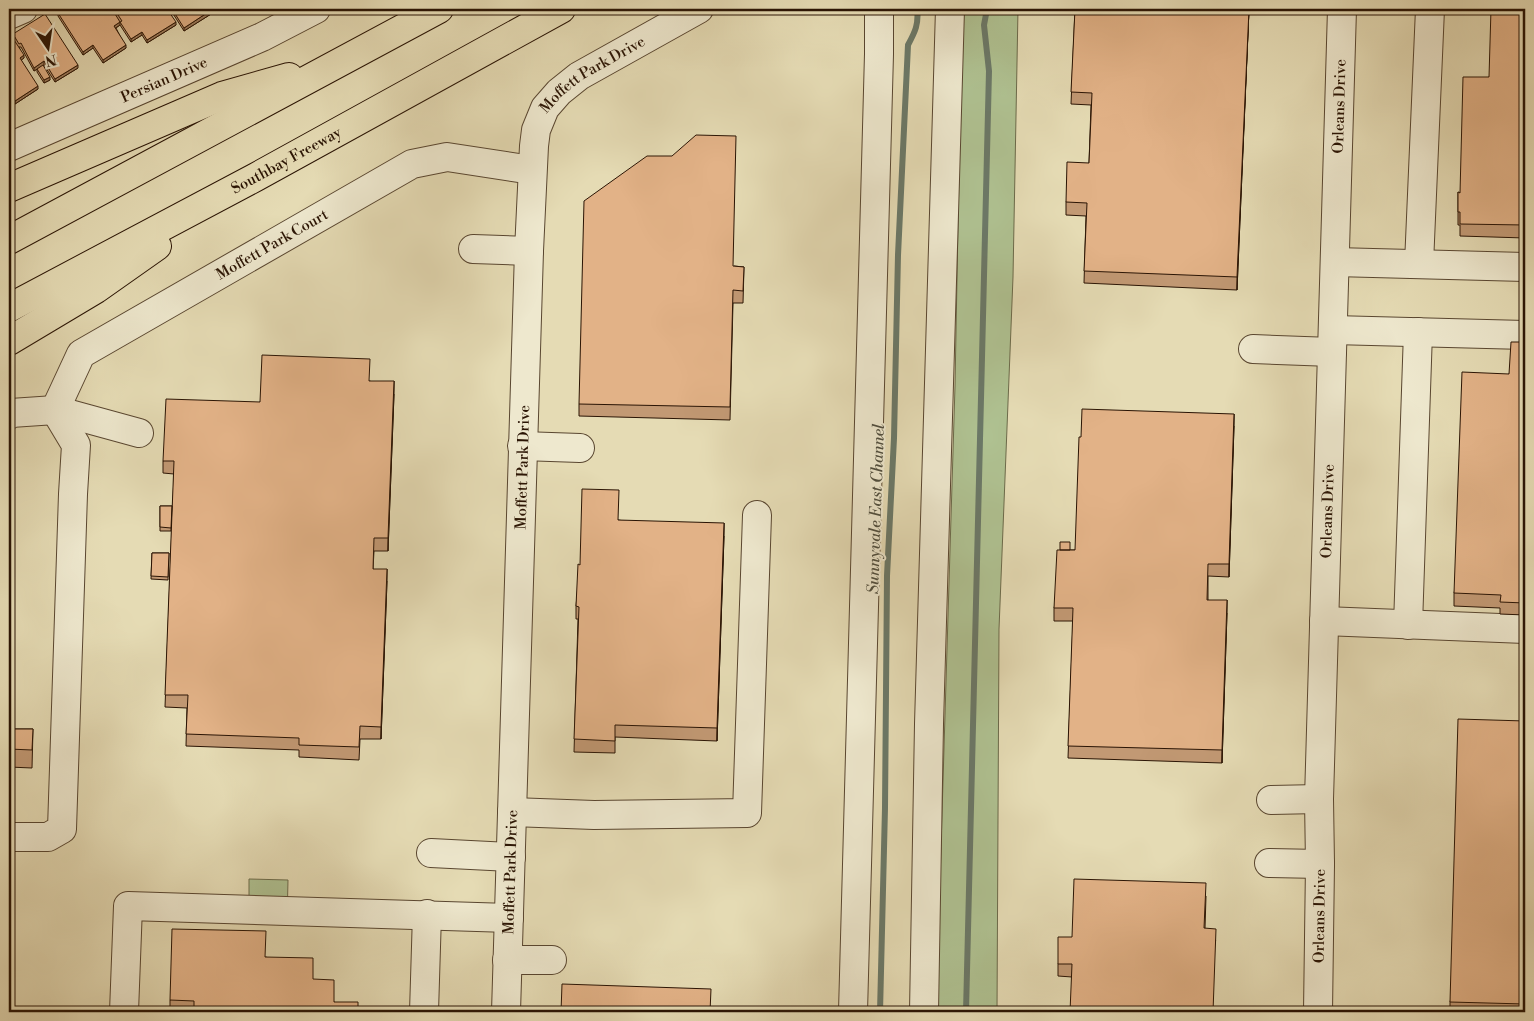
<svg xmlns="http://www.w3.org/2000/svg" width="1534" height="1021" font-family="'Libre Bodoni',serif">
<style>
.green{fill:#afc191;stroke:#6c6a4a}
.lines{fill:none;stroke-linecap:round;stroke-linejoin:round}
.stream{stroke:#6b7867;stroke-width:6}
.minor-casing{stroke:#594630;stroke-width:30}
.highway-casing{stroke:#2a1404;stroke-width:30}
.minor{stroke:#eee8ce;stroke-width:28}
.highway{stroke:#e5dbb4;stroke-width:28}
.wall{fill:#c29974;stroke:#2a1404}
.shaded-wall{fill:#9e7d5e;stroke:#2a1404}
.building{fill:#e2b287;stroke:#2a1404}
.labels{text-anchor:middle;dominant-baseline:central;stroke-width:4;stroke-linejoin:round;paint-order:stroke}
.street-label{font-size:15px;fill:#2a1404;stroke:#eee8ce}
.water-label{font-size:16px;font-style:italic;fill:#504e3e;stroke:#eee8ce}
</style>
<rect width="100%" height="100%" fill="#e5dbb4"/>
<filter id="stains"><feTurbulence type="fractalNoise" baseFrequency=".004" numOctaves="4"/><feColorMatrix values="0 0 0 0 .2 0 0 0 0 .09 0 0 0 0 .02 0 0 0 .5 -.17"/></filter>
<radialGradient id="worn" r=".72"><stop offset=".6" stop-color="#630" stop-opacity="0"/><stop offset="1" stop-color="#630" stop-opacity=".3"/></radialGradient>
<!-- green -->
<path class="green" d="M962 9H1018L1013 277 999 629 997 1012H936L955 386Z
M249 879 288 880 287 922H249Z"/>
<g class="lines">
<!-- stream -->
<path class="stream" d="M880 1012 885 808 887 576 894 438 898 255 908 45C915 32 919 24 917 9
M966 1012 989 71 984 25 987 9"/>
<defs>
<g id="minor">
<path d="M9 15 23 9"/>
<path id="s1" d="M9 147 262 37 316 9"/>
<path d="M473 249 529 251"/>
<path d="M1335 262 1525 267"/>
<path d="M1419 264 1430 9"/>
<path d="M1333 330 1525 335"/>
<path d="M1253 349 1332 352"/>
<path id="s2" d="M55 410 81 354 412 164 447 157 532 170"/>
<path d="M9 415 11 413 55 410 139 433"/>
<path d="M522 446 580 448"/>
<path d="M1324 621 1525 629"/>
<path d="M1408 625 1418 332"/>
<path d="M1271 800 1319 799"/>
<path d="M512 812 594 815 747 813 757 515"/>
<path d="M9 837H48L62 829 73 494 76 445 55 410"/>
<path d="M431 853 511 857"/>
<path d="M1269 863 1320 864"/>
<path d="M507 960H552"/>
<path d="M124 1012 128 906 509 918"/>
<path d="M424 1012 427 914"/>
<path id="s3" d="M506 1012 529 251 534 146 536 130 545 108 559 92 579 76 699 9"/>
<path d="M853 1012 879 54V9"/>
<path d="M924 1012 929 724 950 9"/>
<path id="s4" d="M1318 1012 1320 864 1319 799 1342 9"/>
</g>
<g id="highway">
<path d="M9 188 222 96 289 77"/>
<path d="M9 240 439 9"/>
<path id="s5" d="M9 308 256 177 561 9"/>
<path d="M9 341 96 289 157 246"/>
</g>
</defs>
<!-- minor casing -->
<use href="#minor" class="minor-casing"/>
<!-- highway casing -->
<use href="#highway" class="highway-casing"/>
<!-- minor -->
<use href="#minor" class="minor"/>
<!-- highway -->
<use href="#highway" class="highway"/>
</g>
<!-- wall -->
<path class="wall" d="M64 9H167L176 25 147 43 142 35 131 42 120 25 116 28 126 48 103 63 93 48 83 55 58 16V13Z
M170 9H219L184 31Z
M1075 9H1249L1237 290 1084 283 1086 216 1066 215V202L1089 163 1091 105 1071 104Z
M1525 9V238L1460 236V225H1458V192L1460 193 1489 77Z
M9 34 13 38V34L78 68 55 82 44 65H43L50 80 44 83 37 72V69L34 71 21 47H19L24 58 21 60 38 89 15 104 9 95Z
M734 266 744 267 743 303H733L730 420 579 416V404Z
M1525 342V615L1500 614V608L1454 606V593L1509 374Z
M370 381 394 394 388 551H374L373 569 387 581 381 739H360L359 760 299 757V750L186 746 187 708 165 707 174 474 163 473V461L260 402Z
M1234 426 1229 577 1208 576V600L1227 613 1222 763 1068 758 1073 621H1054V608L1070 550H1075Z
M160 506H172L171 531H160Z
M618 520 724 536 717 741 615 737V753L574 752 578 619H576V606L580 565Z
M152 553H169L168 580 151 579Z
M1525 721V1012H1450V1002Z
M9 729H33L32 768 9 767Z
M1206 896 1205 928 1216 941 1072 977 1058 976V964L1072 937Z
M266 957 313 979 334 1002 358 1012H170V1000Z"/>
<!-- shaded-wall -->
<path class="shaded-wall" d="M213 9H219L184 31V28Z
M1249 9 1237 290V277Z
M120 22V25L114 29V26Z
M176 22V25L147 43V40Z
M142 32V35L131 42V39Z
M93 45V48L83 55V52Z
M126 45V48L103 63V60Z
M24 55V58L20 61V58Z
M44 61V65L34 71V68Z
M78 65V68L55 82V79Z
M50 77V80L44 83V80Z
M38 86V89L15 104V101Z
M394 381V394L388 551V538Z
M1234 414V426L1229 577V564Z
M724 523V536L717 741V728Z
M387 569V581L381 739V727Z
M12 578V595L9 710V692Z
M1227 600V613L1222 763V750Z"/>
<!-- building -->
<path class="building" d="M64 9H112L120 22 114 26 126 45 103 60 93 45 83 52 58 13Z
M114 9H167L176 22 147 40 142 32 131 39 120 22 122 21Z
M172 9H213L184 28Z
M1075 9H1249L1237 277 1084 271 1087 203 1066 202 1067 162 1089 163 1092 93 1071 92Z
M1491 9H1525V225L1460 224V212H1458V192L1460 193 1463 77H1489Z
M45 14 78 65 55 79 44 61 34 68 21 43 19 44 13 34Z
M9 34H10L24 55 20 58 38 86 15 101 9 92Z
M43 65 50 77 44 80 37 69Z
M696 135 736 136 733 266 744 267 743 291 733 290 730 407 579 404 584 201 647 156H672Z
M1511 342H1525V603L1500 602 1501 595 1454 593 1462 372 1509 374Z
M262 355 370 359 369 381H394L388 538H374L373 569H387L381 727 360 726 359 747 299 745V738L186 734 188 695H165L174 461H163L166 399 260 402Z
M1082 409 1234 414 1229 564H1208L1207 600H1227L1222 750 1068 746 1073 608H1054L1057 550H1075L1079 437H1081Z
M582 489 619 490 618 520 724 523 717 728 615 725V741L574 739 579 607 576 606 578 564 580 565Z
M160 506H172L171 528 160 527Z
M1060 542H1070V550H1060Z
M152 553H169L168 577 151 576Z
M9 577 12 578 9 692Z
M1458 719 1525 721V1004L1450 1002Z
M9 729H33L32 750 9 749Z
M1074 879 1206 883 1204 928 1216 929 1213 1012H1070L1072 964H1058V937H1072Z
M172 929 266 931 265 957 313 958V979L334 980V1002H358V1012H194V1001L170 1000Z
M562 984 711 989 710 1012H561Z"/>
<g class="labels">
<!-- street labels -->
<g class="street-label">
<text stroke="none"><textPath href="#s3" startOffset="965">Moffett Park Drive</textPath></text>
<text stroke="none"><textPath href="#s1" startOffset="169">Persian Drive</textPath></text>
<text stroke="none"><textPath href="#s4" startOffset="906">Orleans Drive</textPath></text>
<text stroke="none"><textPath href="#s5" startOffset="314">Southbay Freeway</textPath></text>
<text stroke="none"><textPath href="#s2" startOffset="282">Moffett Park Court</textPath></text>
<text stroke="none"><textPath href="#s3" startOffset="545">Moffett Park Drive</textPath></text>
<text stroke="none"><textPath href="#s4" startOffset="501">Orleans Drive</textPath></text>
<text stroke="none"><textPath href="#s3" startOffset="140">Moffett Park Drive</textPath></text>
<text stroke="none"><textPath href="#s4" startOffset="96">Orleans Drive</textPath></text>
</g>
<!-- water labels -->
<g class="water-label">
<text transform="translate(876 509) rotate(-88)">Sunnyvale East Channel</text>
</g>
</g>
<!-- margin -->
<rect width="1534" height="1021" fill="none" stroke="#e5dbb4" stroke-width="30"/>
<rect x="10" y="10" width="1514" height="1001" fill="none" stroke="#2a1404" stroke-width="2.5"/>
<rect x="15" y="15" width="1504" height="991" fill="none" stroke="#2a1404"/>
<!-- north arrow -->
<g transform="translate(48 48) rotate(167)" stroke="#eee8ce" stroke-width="4" paint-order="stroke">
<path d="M0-4L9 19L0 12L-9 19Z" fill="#2a1404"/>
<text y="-8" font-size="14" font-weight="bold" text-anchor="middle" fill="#2a1404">N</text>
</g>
<rect width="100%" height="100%" filter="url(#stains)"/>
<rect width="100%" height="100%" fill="url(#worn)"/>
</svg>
